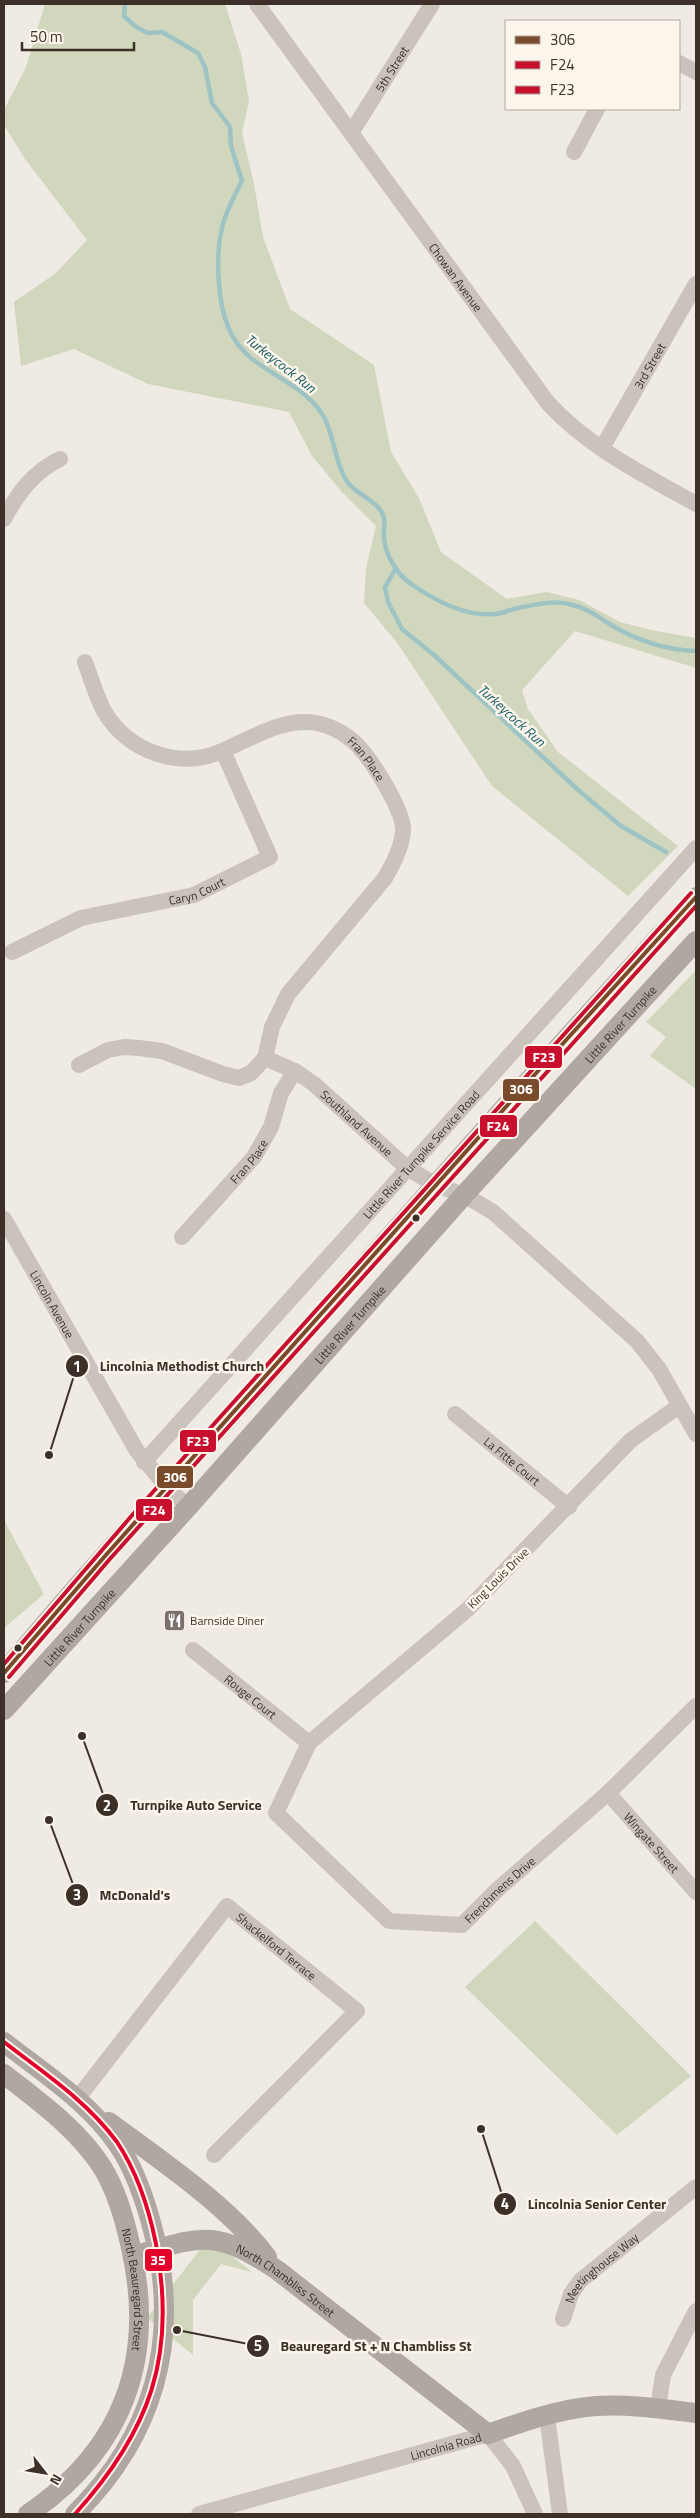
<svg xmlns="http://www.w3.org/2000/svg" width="700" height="2518" font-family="'Titillium Web',sans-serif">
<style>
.green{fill:#d1d7bc}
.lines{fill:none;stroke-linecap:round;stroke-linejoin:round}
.stream{stroke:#9dc3c4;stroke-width:4.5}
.minor{stroke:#cac3bc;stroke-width:16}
.major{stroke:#afa7a1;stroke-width:20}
.bus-1-casing{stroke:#fcf5ec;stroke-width:8}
.bus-2-casing{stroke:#fcf5ec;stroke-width:8}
.bus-3-casing{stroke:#fcf5ec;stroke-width:8}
.bus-4-casing{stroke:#fcf5ec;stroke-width:8}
.bus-1{stroke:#7a4b2a;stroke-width:4}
.bus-2{stroke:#c8102e;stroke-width:4}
.bus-3{stroke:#c8102e;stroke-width:4}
.bus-4{stroke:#e4002b;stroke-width:4}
.bus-dot{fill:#3c3029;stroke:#fcf5ec;stroke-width:2}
.labels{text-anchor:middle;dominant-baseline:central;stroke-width:5;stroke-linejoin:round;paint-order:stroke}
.street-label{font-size:12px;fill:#3c3029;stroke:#fcf5ec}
.poi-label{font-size:12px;fill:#3c3029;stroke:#fcf5ec;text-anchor:start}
.water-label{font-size:14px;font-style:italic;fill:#195c63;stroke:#fcf5ec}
.leader{fill:none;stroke:#3c3029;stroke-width:2}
.callout-dot{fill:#3c3029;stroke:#fcf5ec;stroke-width:2}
.mark-label{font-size:15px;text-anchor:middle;font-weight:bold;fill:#fff}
.callout-label{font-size:14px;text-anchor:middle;font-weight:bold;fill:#3c3029;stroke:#fcf5ec;stroke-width:5;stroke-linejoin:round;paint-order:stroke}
.line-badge{stroke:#fcf5ec;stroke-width:2}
.badge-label{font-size:14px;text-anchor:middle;font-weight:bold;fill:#fff}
</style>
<rect width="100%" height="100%" fill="#f0eae4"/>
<!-- green -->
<path class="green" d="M45 4H225L241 54 249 101 242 133 254 184 263 237 290 309 374 365 391 452 419 498 441 552 507 599 547 592 579 600 620 622 651 630 696 638V668L575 631 522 690 528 709 558 752 678 846 628 896 492 786 398 644 364 603 366 568 376 526 341 491 312 456 289 412 148 384 74 349 21 366 14 302 56 273 87 240 25 159 4 125V110L26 67Z
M696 970V1089L650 1056 666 1037 646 1022Z
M4 1520 44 1594 4 1628Z
M535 1921 691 2076 617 2135 465 1987Z
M209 2238 252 2272 221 2264 193 2300V2355L147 2318Z"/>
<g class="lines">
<!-- stream -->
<path class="stream" d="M125 4 124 16 136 27 148 33 162 32 198 53 205 67 212 103 230 127 231 146 242 181C235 195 227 209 223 224 215 253 217 302 229 329 247 373 304 378 325 419 335 439 335 464 348 483 357 494 373 499 381 511 387 520 383 528 384 537 385 555 397 574 411 584 434 600 466 617 495 614 503 614 510 609 518 608 532 605 554 600 569 604 585 607 597 616 611 625 638 641 665 650 696 651
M396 568 385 587 388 602 402 629 434 655 577 789 621 826 666 852"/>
<!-- minor -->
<g class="minor">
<path id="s1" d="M257 4 548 403C588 447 644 475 696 504"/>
<path d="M679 63 696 72"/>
<path id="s2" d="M351 133 432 4"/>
<path d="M574 152 597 109"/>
<path id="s3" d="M602 448 696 284"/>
<path d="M4 519C18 493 33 472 60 459"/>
<path id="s4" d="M85 662C91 678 96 696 104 711 128 752 180 770 222 751 250 739 284 717 316 723 328 725 343 732 353 741 369 755 405 811 403 832 401 849 393 864 385 878L288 994 272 1027 265 1058"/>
<path id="s5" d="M12 952 81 918 194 895 270 857 223 751"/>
<path id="s6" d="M79 1065 108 1050 124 1047 139 1048 162 1051 223 1074 239 1078 251 1073 265 1058 295 1071 314 1084 407 1168 436 1185 464 1195 493 1212 637 1341 659 1369 696 1434"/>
<path id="s7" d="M4 1219 137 1451 166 1486 188 1507"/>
<path id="s8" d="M182 1237 254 1157 271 1127 281 1093 295 1071"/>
<path id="s9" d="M679 1406 631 1440 468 1609 309 1743 276 1813 389 1921 462 1925 498 1889 608 1793 696 1706"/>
<path id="s10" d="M455 1414 569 1507"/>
<path id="s11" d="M144 1462 696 848"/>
<path id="s12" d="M193 1650 309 1743"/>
<path id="s13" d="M608 1793 696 1892"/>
<path id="s14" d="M77 2099 227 1906 357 2011 214 2155"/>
<path id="s15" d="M563 2319 571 2294 580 2281 696 2187"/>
<path d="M658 2408 663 2375 696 2311"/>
<path d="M547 2416 560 2514"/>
<path id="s16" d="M199 2514 488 2434 513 2466 535 2514"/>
</g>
<!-- major -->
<g class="major">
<path d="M4 1673C91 1567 186 1466 277 1364 416 1207 554 1050 696 897"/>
<path id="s17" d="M4 1710 188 1507 464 1195 696 941"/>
<path d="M4 2042C43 2073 88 2101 117 2143 135 2169 146 2202 154 2234 181 2341 153 2437 75 2514"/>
<path id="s18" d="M4 2074C38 2101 78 2129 102 2167 117 2191 125 2220 131 2248 156 2359 123 2450 28 2514"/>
<path d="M109 2122C160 2160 228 2205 267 2257"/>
<path id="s19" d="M133 2256C203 2236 213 2228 277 2270L488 2434C522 2422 559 2409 596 2406 629 2404 663 2409 696 2413"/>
</g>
<defs>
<path id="bus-1" d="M4 1673 105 1556 538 1071 696 897"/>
<path id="bus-2" d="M9 1677 109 1560 696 906"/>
<path id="bus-3" d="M4 1664 134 1513 691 893"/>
<path id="bus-4" d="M4 2042C44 2073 87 2101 117 2142 137 2172 149 2209 156 2244 177 2356 150 2431 75 2514"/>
</defs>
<!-- bus-1 casing -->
<use href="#bus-1" class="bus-1-casing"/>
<!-- bus-2 casing -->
<use href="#bus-2" class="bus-2-casing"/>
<!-- bus-3 casing -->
<use href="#bus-3" class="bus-3-casing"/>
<!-- bus-4 casing -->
<use href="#bus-4" class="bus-4-casing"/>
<!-- bus-1 -->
<use href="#bus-1" class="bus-1"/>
<!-- bus-2 -->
<use href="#bus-2" class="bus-2"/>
<!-- bus-3 -->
<use href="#bus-3" class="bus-3"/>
<!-- bus-4 -->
<use href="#bus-4" class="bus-4"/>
</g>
<!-- icons -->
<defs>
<symbol id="restaurant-square" viewBox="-11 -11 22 22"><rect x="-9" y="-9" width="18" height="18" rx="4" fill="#7b716a" stroke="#fcf5ec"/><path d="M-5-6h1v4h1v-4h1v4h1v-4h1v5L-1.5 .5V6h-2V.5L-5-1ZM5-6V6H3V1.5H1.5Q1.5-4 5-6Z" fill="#fff"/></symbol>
</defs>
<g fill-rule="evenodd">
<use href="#restaurant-square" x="162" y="1608" width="25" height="25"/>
</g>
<!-- markers -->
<g class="bus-dot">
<circle cx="416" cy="1218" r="4.5"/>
<circle cx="18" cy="1648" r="4.5"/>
</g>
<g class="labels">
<!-- street labels -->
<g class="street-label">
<text stroke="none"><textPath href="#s2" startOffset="76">5th Street</textPath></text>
<text stroke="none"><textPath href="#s1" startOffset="338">Chowan Avenue</textPath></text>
<text stroke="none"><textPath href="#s3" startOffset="95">3rd Street</textPath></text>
<text stroke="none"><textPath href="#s4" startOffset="352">Fran Place</textPath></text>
<text stroke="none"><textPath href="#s5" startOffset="196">Caryn Court</textPath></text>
<text stroke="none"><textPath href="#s17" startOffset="922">Little River Turnpike</textPath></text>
<text stroke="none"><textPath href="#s6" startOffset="316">Southland Avenue</textPath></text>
<text stroke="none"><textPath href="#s11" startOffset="414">Little River Turnpike Service Road</textPath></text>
<text stroke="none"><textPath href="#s8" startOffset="101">Fran Place</textPath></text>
<text stroke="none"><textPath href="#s7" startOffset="98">Lincoln Avenue</textPath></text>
<text stroke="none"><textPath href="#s17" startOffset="518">Little River Turnpike</textPath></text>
<text stroke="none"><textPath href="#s10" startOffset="74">La Fitte Court</textPath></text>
<text transform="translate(498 1578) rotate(-45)">King Louis Drive</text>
<text stroke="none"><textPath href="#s17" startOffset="112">Little River Turnpike</textPath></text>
<text stroke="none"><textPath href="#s12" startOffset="74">Rouge Court</textPath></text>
<text stroke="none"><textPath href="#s13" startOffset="66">Wingate Street</textPath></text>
<text stroke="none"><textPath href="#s9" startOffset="860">Frenchmens Drive</textPath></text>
<text stroke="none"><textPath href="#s14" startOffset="308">Shackelford Terrace</textPath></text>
<text stroke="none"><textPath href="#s15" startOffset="66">Meetinghouse Way</textPath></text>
<text stroke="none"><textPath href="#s19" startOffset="166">North Chambliss Street</textPath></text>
<text stroke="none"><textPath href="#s18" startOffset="264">North Beauregard Street</textPath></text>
<text stroke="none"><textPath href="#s16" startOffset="256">Lincolnia Road</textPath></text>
</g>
<!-- poi labels -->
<g class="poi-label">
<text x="190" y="1620">Barnside Diner</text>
</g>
<!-- water labels -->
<g class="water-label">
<text transform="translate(281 363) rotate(38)">Turkeycock Run</text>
<text transform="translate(512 715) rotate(42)">Turkeycock Run</text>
</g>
</g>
<!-- callouts -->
<path class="leader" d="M49 1455L77 1366M82 1736L107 1805M49 1820L77 1895M481 2129L505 2204M177 2330L258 2346"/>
<g class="callout-dot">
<circle cx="49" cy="1455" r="5"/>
<circle cx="82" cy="1736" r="5"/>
<circle cx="49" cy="1820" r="5"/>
<circle cx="481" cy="2129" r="5"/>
<circle cx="177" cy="2330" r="5"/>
<circle cx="77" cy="1366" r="12"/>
<circle cx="107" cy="1805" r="12"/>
<circle cx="77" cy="1895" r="12"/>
<circle cx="505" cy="2204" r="12"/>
<circle cx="258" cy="2346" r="12"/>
</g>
<g class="mark-label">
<text x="77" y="1372">1</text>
<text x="107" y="1811">2</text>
<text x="77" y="1900">3</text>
<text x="505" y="2209">4</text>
<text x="258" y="2351">5</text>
</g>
<g class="callout-label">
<text x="182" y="1371">Lincolnia Methodist Church</text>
<text x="196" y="1810">Turnpike Auto Service</text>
<text x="135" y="1900">McDonald's</text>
<text x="597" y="2209">Lincolnia Senior Center</text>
<text x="376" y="2351">Beauregard St + N Chambliss St</text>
</g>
<g class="line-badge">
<rect x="524" y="1045" width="39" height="24" rx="5" fill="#c8102e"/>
<rect x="502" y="1078" width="38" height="24" rx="5" fill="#7a4b2a"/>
<rect x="479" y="1114" width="39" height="24" rx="5" fill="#c8102e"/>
<rect x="179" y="1429" width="38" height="24" rx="5" fill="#c8102e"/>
<rect x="156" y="1465" width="38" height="24" rx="5" fill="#7a4b2a"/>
<rect x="135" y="1498" width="38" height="24" rx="5" fill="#c8102e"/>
<rect x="144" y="2248" width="29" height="24" rx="5" fill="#e4002b"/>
</g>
<g class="badge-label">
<text x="544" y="1062">F23</text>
<text x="521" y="1094">306</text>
<text x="498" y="1131">F24</text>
<text x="198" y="1446">F23</text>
<text x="175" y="1482">306</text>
<text x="154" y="1515">F24</text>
<text x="158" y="2265">35</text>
</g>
<!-- border -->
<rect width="700" height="2518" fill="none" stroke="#3c3029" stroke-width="10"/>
<!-- legend -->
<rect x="505" y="20" width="175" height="90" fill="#fcf5ec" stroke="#afa69e"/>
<rect x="515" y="36" width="25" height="8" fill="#7a4b2a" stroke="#afa69e"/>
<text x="550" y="45" font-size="15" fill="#3c3029">306</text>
<rect x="515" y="61" width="25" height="8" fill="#c8102e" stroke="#afa69e"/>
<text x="550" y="70" font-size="15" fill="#3c3029">F24</text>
<rect x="515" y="86" width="25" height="8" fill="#c8102e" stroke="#afa69e"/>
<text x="550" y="95" font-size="15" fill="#3c3029">F23</text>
<!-- north arrow -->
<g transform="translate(45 2473) rotate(121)" stroke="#fcf5ec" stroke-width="4" paint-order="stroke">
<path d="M0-4L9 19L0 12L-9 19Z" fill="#3c3029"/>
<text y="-8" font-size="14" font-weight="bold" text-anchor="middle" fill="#3c3029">N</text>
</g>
<!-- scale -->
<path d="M22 42v8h112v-8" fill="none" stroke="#3c3029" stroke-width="2.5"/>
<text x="30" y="42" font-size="15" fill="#3c3029" stroke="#fcf5ec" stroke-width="4" paint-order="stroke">50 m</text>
</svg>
